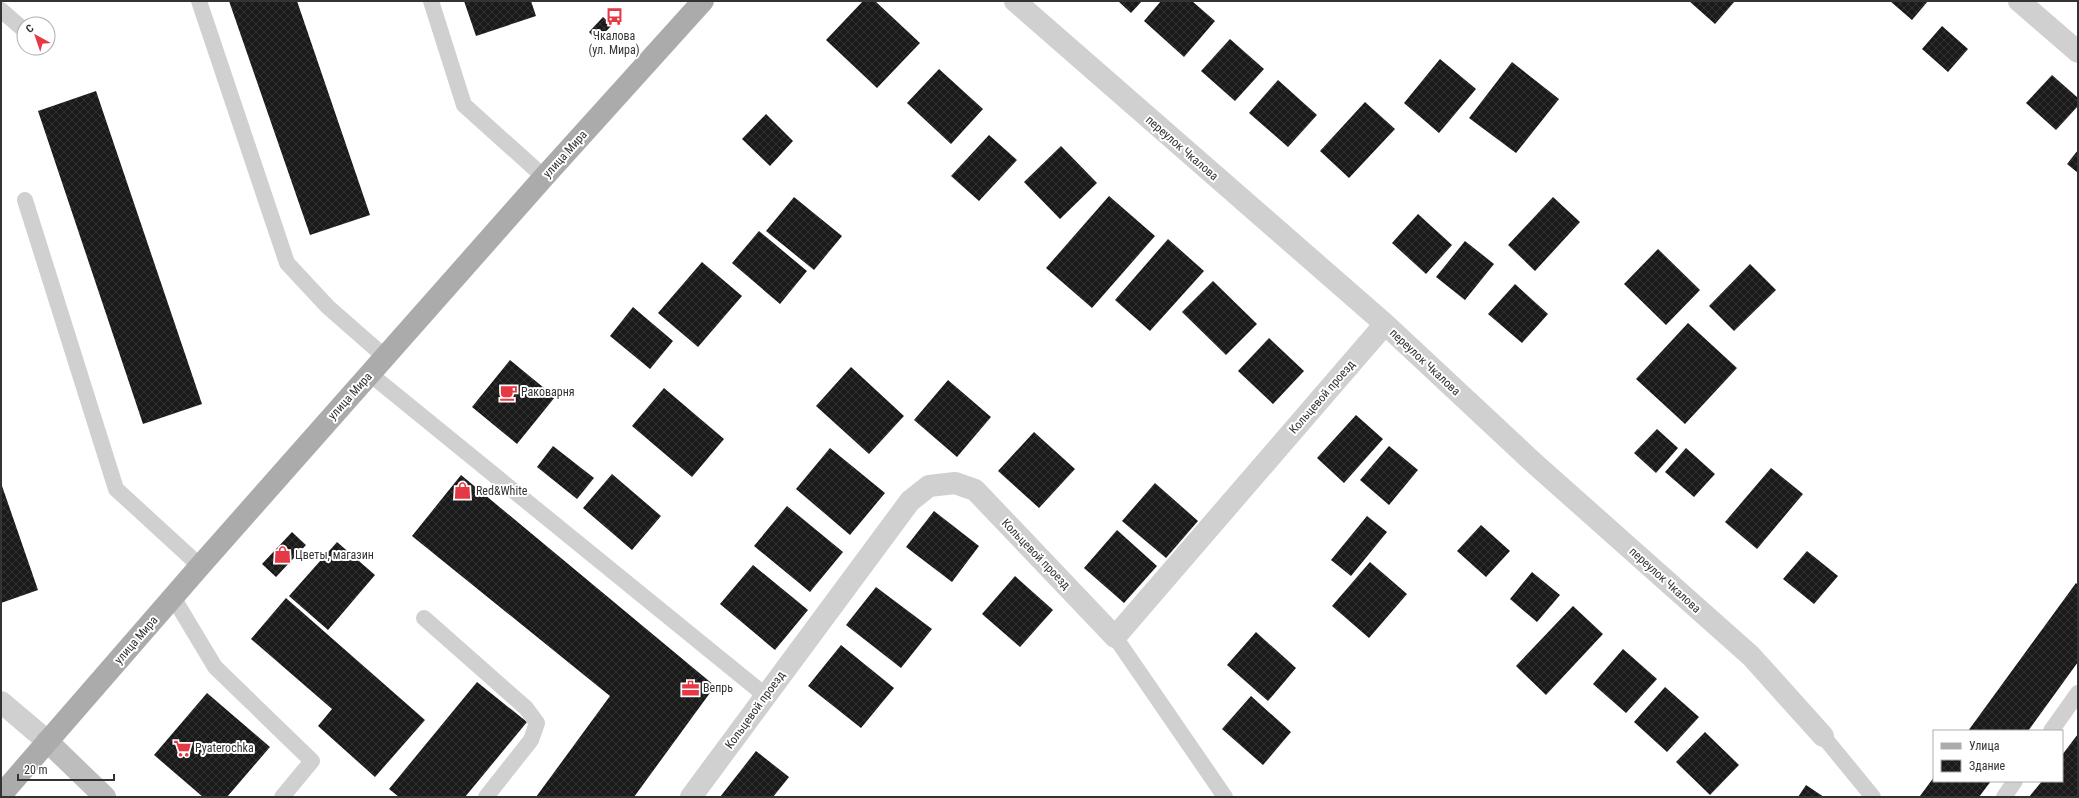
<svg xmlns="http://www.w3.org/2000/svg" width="2079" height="798" font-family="'Roboto Condensed',sans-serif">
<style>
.building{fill:url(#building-cross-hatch)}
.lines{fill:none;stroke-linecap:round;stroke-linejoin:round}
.lane{stroke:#d0d0d0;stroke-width:16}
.street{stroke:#d0d0d0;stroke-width:22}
.secondary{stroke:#bdbdbd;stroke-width:22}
.primary{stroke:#ababab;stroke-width:22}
.labels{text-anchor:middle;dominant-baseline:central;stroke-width:4;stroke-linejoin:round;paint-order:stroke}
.poi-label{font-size:12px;fill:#333;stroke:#fff;text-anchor:start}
.street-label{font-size:12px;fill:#333;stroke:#fff}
</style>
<defs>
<pattern id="building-cross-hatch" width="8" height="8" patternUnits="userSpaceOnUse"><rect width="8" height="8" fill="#1a1a1a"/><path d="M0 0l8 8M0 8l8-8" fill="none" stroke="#333"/></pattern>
</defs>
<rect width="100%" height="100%" fill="#fff"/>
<!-- building -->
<path class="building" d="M229 1H297L370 215 310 235Z
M464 1H531L536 16 476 36Z
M863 1H875L920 43 877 88 826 40Z
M1118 1H1142L1131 13Z
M1161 1H1192L1215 21 1184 57 1144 21Z
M1689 1H1735L1715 24Z
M1890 1H1928L1912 20Z
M603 17 612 25 597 41 589 32Z
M1942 26 1968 49 1948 72 1922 49Z
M1230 39 1264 69 1235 101 1201 71Z
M1440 59 1476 89 1439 133 1404 103Z
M1512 62 1559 99 1516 153 1469 118Z
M939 69 983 109 951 144 907 103Z
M2052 75 2078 98V106L2056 130 2026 103Z
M1278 80 1317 115 1288 147 1249 113Z
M96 91 202 404 143 424 38 111Z
M1365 102 1395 129 1349 178 1320 151Z
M766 114 793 141 770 166 742 139Z
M989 135 1017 160 979 201 951 176Z
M1061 146 1097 183 1060 219 1024 182Z
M2078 150V173L2067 164Z
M1109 196 1155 236 1092 308 1046 268Z
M794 197 842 236 814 270 766 231Z
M1553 197 1580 222 1535 271 1508 245Z
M1418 214 1452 245 1426 274 1392 243Z
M759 231 807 271 780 304 732 263Z
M1168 239 1204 271 1150 331 1115 300Z
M1465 241 1494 264 1465 300 1436 277Z
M1658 249 1700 290 1666 325 1624 284Z
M702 262 742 296 698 347 658 313Z
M1750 264 1776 290 1734 331 1709 306Z
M1213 281 1257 324 1226 355 1182 312Z
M1515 284 1548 314 1522 343 1488 314Z
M633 307 673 341 650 369 610 336Z
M1688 323 1737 368 1685 424 1636 379Z
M1269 338 1304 371 1273 404 1238 371Z
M510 360 555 397 517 444 472 407Z
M851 367 904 416 869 454 816 406Z
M948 380 991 417 957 457 914 420Z
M664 388 724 439 692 477 632 426Z
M1356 415 1383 439 1344 483 1317 458Z
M1657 429 1678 448 1656 473 1634 453Z
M1034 432 1075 469 1039 508 998 471Z
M553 446 594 478 577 499 537 467Z
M1389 446 1418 470 1389 505 1360 480Z
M830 448 885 493 850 535 796 489Z
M1686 448 1715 474 1694 497 1665 472Z
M1771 468 1803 494 1757 549 1725 522Z
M612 474 661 516 632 550 583 508Z
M461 475 715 686 634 797H536L610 696 412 536Z
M1 483 38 590 1 603Z
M1155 483 1198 521 1166 558 1122 521Z
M787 506 843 552 810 592 754 546Z
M934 511 979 546 952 582 906 547Z
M1367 516 1387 532 1351 576 1331 560Z
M1481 525 1510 551 1486 577 1457 551Z
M1117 530 1157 566 1124 603 1084 568Z
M292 532 306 545 276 577 262 564Z
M337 542 375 575 328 630 289 596Z
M1807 551 1838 576 1814 604 1783 579Z
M1370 562 1407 594 1369 638 1332 606Z
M753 565 808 610 775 650 720 604Z
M1532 572 1560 595 1537 622 1510 599Z
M1015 576 1053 610 1020 647 982 614Z
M2076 583 2078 585V662L2028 731H1968Z
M876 587 932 629 901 668 846 625Z
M286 598 425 720 375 777 318 726 332 709 251 639Z
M1573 606 1603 634 1546 695 1516 666Z
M1256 632 1296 668 1268 701 1227 665Z
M841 645 894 688 861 728 808 686Z
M1623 649 1657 679 1626 713 1593 684Z
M477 682 527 722 465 797H399L389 789Z
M1665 687 1699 717 1667 752 1634 722Z
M207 693 270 747 227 797H203L154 755Z
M1251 696 1291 732 1263 765 1222 729Z
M1705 732 1739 765 1710 795 1676 762Z
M2078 734V797H2029L2042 781H2062V755Z
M756 751 789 777 773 797H720Z
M1934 777V781H1991L1979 797H1922L1920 796Z
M1806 785 1824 797H1798Z"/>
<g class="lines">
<!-- lane -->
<path class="lane" d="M199 1 287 263 328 307 385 357
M431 1 464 105 544 177
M1 10 24 30
M25 200 116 489 200 566
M370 374 766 696
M173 597 215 667 312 761 282 797
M424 618 526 708 537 723 531 740 486 797
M1115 637 1225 797
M2051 731 2078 693
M1823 736 1873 797
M2004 797 2015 781"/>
<!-- street -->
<path class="street" d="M1015 1 1385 324 1535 464 1751 656 1823 736
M2019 1 2078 52
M1 702 47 741
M691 797 910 501 929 486 955 483 975 490 1115 637 1385 324"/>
<!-- secondary -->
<path class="secondary" d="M47 741 105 797"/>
<!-- primary -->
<path class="primary" d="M1 795 200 566 544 177 703 1"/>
</g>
<!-- icons -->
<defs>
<symbol id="bus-bare" viewBox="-9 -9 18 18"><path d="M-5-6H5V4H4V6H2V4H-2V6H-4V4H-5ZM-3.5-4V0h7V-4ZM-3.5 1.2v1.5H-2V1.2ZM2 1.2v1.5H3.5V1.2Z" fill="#e63946" stroke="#fff" stroke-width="2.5" paint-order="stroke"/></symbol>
<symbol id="cafe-bare" viewBox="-9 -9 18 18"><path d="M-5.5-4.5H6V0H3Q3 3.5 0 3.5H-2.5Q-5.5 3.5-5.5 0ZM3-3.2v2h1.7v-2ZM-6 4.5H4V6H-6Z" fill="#e63946" stroke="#fff" stroke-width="2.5" paint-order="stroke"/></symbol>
<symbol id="shop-bare" viewBox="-9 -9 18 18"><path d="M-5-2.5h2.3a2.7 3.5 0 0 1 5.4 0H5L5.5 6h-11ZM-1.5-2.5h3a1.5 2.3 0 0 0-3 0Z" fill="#e63946" stroke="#fff" stroke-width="2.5" paint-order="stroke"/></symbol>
<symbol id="office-bare" viewBox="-9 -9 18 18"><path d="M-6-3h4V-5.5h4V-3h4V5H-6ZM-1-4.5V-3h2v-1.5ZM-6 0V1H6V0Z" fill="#e63946" stroke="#fff" stroke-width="2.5" paint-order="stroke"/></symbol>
<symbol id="supermarket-bare" viewBox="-9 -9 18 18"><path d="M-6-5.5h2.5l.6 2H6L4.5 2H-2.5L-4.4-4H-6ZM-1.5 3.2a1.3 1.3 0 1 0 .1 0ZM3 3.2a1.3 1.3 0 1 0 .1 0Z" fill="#e63946" stroke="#fff" stroke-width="2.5" paint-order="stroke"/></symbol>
</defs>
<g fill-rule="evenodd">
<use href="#bus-bare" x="602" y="4" width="25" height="25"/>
<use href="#cafe-bare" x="496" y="380" width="25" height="25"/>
<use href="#shop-bare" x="450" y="478" width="25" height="25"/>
<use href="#shop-bare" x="270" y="542" width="25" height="25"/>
<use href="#office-bare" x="678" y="676" width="25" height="25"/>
<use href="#supermarket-bare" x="170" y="736" width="25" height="25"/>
</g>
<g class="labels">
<!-- poi labels -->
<g class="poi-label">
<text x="614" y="36" text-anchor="middle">Чкалова<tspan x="614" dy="14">(ул. Мира)</tspan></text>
<text x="521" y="392">Раковарня</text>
<text x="476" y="491">Red&amp;White</text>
<text x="295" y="555">Цветы, магазин</text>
<text x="703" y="688">Вепрь</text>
<text x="195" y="748">Pyaterochka</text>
</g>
<!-- street labels -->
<g class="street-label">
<text transform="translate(1182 148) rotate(41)">переулок Чкалова</text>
<text transform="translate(565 154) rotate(-48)">улица Мира</text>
<text transform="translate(1425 362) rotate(43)">переулок Чкалова</text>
<text transform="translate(350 396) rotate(-48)">улица Мира</text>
<text transform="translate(1322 397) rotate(-49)">Кольцевой проезд</text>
<text transform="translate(1036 554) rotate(46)">Кольцевой проезд</text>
<text transform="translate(1665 580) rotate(42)">переулок Чкалова</text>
<text transform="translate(136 640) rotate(-49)">улица Мира</text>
<text transform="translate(755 710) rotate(-54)">Кольцевой проезд</text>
</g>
</g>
<!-- border -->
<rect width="2079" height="798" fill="none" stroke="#333333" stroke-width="4"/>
<!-- legend -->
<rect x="1933" y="730" width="130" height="52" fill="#ffffff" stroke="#adadad"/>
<rect x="1941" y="743" width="20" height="6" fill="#ababab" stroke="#adadad"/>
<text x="1969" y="750" font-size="12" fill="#333333">Улица</text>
<rect x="1941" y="760" width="20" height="12" fill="url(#building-cross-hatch)" stroke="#adadad"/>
<text x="1969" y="770" font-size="12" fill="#333333">Здание</text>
<!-- north arrow -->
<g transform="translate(36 36) rotate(320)"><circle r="19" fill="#ffffff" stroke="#adadad"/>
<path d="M0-3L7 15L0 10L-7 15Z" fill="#e63946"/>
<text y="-6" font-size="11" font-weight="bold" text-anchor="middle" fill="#333333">С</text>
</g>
<!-- scale -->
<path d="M18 774v6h96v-6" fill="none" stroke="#333333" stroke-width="2"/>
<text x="24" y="774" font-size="12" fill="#333333" stroke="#ffffff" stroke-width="3" paint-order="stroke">20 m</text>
</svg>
